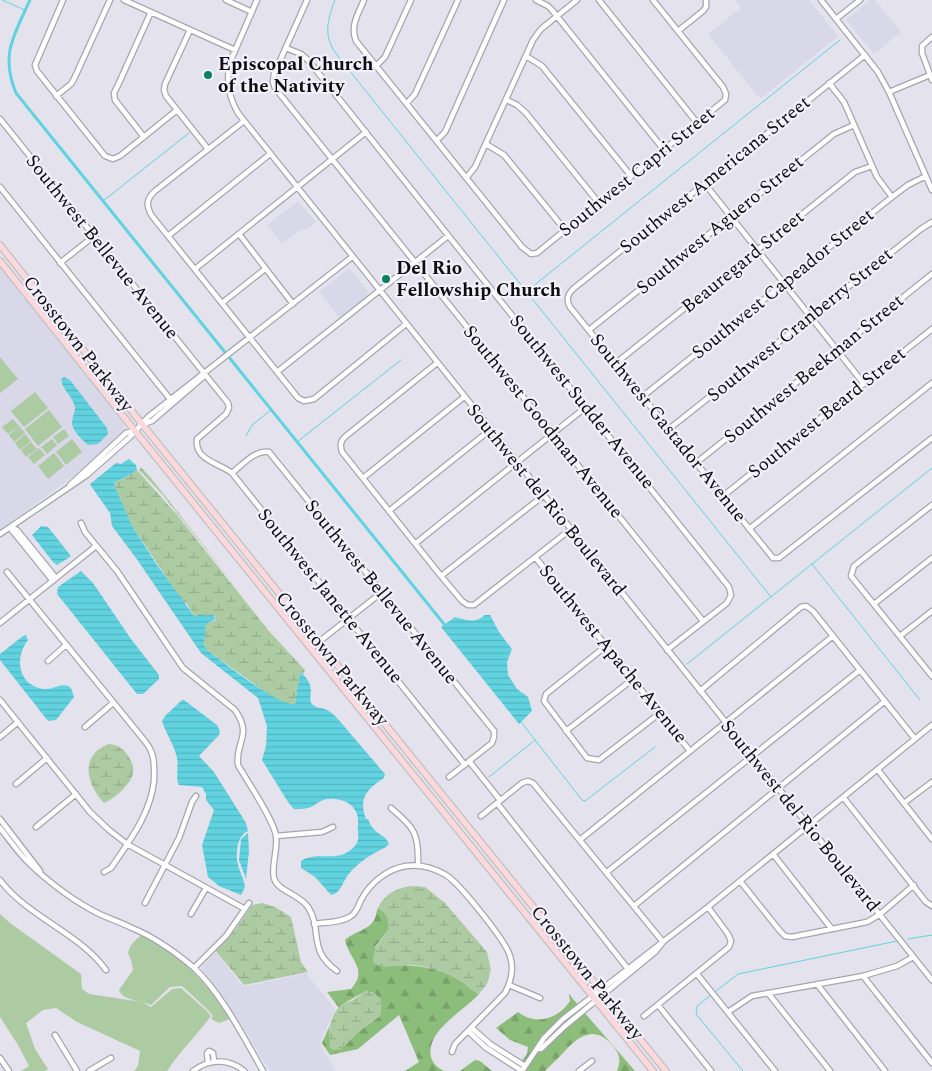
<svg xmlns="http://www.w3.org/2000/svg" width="932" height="1071" font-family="Spectral,serif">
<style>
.built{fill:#d9d8e9}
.green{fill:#adcba2}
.forest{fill:url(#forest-firs)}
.wetland{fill:url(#wetland-marsh)}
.water{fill:url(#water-rules)}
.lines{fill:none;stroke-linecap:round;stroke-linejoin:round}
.stream{stroke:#61d3e0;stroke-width:1}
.canal{stroke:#61d3e0;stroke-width:3}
.minor-casing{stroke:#a5a5af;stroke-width:7}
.major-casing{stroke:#c0c0c1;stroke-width:8}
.minor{stroke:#fff;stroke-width:4.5}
.major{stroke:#fad8db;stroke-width:5.5}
.poi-dot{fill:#098160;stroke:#f1f0fb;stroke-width:2}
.labels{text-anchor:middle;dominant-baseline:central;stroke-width:4.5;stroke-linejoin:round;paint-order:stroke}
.poi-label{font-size:19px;font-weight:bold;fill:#0d0d10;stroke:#f1f0fb;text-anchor:start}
.street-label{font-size:19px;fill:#0d0d10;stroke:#f1f0fb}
</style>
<defs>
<pattern id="forest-firs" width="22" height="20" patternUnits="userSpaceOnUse" patternTransform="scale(1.25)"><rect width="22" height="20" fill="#8dbd7b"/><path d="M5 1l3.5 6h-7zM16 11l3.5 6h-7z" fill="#78a169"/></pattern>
<pattern id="wetland-marsh" width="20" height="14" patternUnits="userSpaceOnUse" patternTransform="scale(1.25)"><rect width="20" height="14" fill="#adcba2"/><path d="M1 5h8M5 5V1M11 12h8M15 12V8" fill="none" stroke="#94ad8a"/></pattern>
<pattern id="water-rules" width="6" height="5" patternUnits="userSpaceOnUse" patternTransform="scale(1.25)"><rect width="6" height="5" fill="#61d3e0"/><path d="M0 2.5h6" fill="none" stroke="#53b4bf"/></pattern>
</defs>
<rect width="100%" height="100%" fill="#e4e3ed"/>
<!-- built -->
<path class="built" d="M735 0H809L838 36 760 99 708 34 741 8Z
M870 0H875L901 32 874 54 846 20Z
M298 201 316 222 307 229 300 230 282 244 267 225Z
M0 264 98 387 100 393 123 423 125 428 123 432 89 465 0 530Z
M349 268 368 291 366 292 368 295 340 318 319 292Z
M216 952 243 987 306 973 335 1009 320 1043 335 1071H270L225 999 201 968Z"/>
<!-- green -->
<path class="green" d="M0 357 18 379 0 393Z
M35 392 48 408 24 427 11 411Z
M49 410 62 427 38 446 25 429Z
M13 419 19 426 8 434 2 427Z
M19 426 25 433 14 442 9 435Z
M64 429 69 436 58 444 53 437Z
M25 434 31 441 20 450 15 443Z
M52 439 57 445 47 454 41 447Z
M72 439 82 452 66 465 56 452Z
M31 442 37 449 26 457 21 450Z
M39 448 45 455 34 464 28 457Z
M54 453 64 466 48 479 38 466Z
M0 914 10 923 81 974 82 989 89 994 142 1002 151 1007 172 989 181 988 207 1011 211 1016C197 1035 180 1051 167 1071H134L138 1066 140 1051 77 1022 56 1008 43 1010 26 1023 35 1049 48 1069 45 1071H21L29 1066 18 1045 0 1017Z
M142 935C181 955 208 983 230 1019L219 1023 211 1019 213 1016 208 1010 182 986 170 987 151 1005C141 1000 122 1001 119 990L133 970 131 960 128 953C130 944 135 940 142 935Z"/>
<!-- forest -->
<path class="forest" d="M378 908 387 914 389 929 375 947 388 966C410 963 442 968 460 980 467 985 472 991 479 994 464 1011 425 1031 431 1057 433 1064 438 1068 444 1071H405L419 1062 399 1015 358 1049 330 1055 322 1043 330 1025 329 1030 341 1049 359 1031 380 1016 381 999 366 991C358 996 344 1002 339 1008L327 992 351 989C369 969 349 960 345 940 353 932 369 930 374 920 376 917 376 912 378 908Z
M569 994 578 1005 542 1037 524 1064 521 1062 527 1054 528 1047 510 1040 496 1028 518 1012C536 1026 558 1019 570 1001Z
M584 1012 635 1071H617C621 1061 620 1054 613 1046 594 1023 577 1037 562 1054 557 1060 550 1065 545 1071H523L538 1051Z
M475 1060 480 1061 492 1071H460Z"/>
<!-- wetland -->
<path class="wetland" d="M141 467 151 478 234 584 161 493 139 470Z
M137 470 178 516 268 630 305 670 303 675 300 672 295 704 293 705 278 701 207 650 204 645 206 624 216 620 215 616 195 617 187 604 182 601 131 524 114 484 115 482 126 477Z
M109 744C124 744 139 765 131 779 125 789 115 798 104 803 86 784 79 755 109 744Z
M414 886 425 887 445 903 487 952 491 970 487 984 479 994C472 991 467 985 460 981 449 973 426 966 412 965 400 963 381 972 372 961L376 947 389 929C388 918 387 914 378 908 385 893 398 887 414 886Z
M262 903 275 907 291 917 301 962 308 972 244 985 215 950 235 930 252 905Z
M366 991 373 992 381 999 380 1016 359 1031 341 1049 333 1050 330 1048C328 1034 329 1014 342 1005 345 1002 350 1002 353 1000 357 997 362 994 366 991Z"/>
<!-- water -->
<path class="water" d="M64 377 70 380 107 428 108 434 98 444 88 445C83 441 72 430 72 423 72 416 77 411 74 404 71 395 62 389 61 379Z
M129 459 136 465 137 470 126 477 115 482 114 484 131 524 157 565 195 617 200 614 207 616 212 614 216 619 206 624 204 645 207 650C222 661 279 707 295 704L300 672C319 687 306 698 312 704 315 708 323 708 327 710 331 712 334 715 337 718L385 774 384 778C367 789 358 798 366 819H368C374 836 385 833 389 844L386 847C372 854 358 862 348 875 342 883 341 893 331 895L315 877 301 868V861C314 852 333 860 346 853 363 843 357 837 358 823 359 809 349 800 334 799 325 798 320 801 313 806 308 809 300 809 294 809L288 802 262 760 266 746 267 726 258 698 201 653 136 558 112 526 110 513 91 486 90 484 116 463 121 464Z
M41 526 48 527 71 556 70 557 57 565 53 562 32 535Z
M81 571 93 583 131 639 159 675V679L143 694H137L57 594 58 587Z
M485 615H490L499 632 512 649 507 662 508 675 517 689 528 697 532 711 519 724 441 627 455 617C466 620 475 624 485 615Z
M26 635 28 640C14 658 18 686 44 689 54 690 63 681 71 688L74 697 56 720 48 721 0 660V654L23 636Z
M182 700H184L217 725 220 731 219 735 199 756 214 772 246 823 248 831C238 835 236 850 237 860 238 869 244 878 245 887L241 895 219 886 208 877 202 845 214 810 206 800V794L202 787 179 785C175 778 179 767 177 758 174 744 166 734 162 721L165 716Z
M248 833 249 851 246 879 239 860 241 839Z"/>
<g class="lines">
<!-- stream -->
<path class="stream" d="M2 0 25 10
M335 0C327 21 323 36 337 55L771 597
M103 201 189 133
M527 291 840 40
M246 436 252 425 271 410
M297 442 401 360
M812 564 920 700
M687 664 932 468
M521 722 582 800 585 801 655 747
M489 777 535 740
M908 939 932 935
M716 991 738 974 897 941
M711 995 697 1006 696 1014 743 1071"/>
<!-- canal -->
<path class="canal" d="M30 0C14 35 0 55 16 93L444 624"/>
<defs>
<path id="minor" d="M63 0 35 65 37 71 105 156 113 159 120 156 177 110
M124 0 235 50
M226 0 252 12
M257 0 230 62C226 80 228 96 238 113L932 980
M307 0 274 74 273 82 275 88 703 621
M364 0C358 14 350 26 356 41L522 247 531 254 537 253 725 100 726 94 723 87 653 0
M536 0 548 6 552 10 664 150
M599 0 698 124
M821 0 878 72 889 92 932 190
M836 19 860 0
M190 30 165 84 164 90 166 96 208 149
M678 31 703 11 706 7V0
M932 37 922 46V53L932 80
M286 48 301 54 308 60 729 587 731 595 727 603 667 650
M865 55 573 289C567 295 566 300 570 307L773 558H779L932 438
M526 56 542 66 631 176
M377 65 385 57 411 0
M829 83 844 102 877 177 892 197
M889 92 930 75
M56 96 71 84 74 79 110 0
M507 100 517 105 526 113 598 202
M407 103 415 94 458 0
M0 119 228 403 229 408 226 414 197 439C194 460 219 463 232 473L465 765
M244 121 155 191C146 199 146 206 152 216L298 398 304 401 314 399 406 324
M144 137 115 100 114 93 118 85 151 12
M437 140 445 132 504 0
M486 144 504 155 565 230
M467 177 475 167 533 40 541 29 577 0
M705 184 864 384
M0 187 170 399
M239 234 293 304
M168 236 270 154
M60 263 94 236
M195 269 366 132
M222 303 265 269
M589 330 834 134 854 125
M437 363 346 436C340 441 340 445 342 452L441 576 462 601 468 605H474L571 529
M616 363 855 172 872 166
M277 372 448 236
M642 397 892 197 908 185 926 176
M143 424 152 421 203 377
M669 429 921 229 932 222
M696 463 932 274
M232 473C242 465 256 449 269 452L494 731V737L492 743 449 777
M363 478 464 397
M70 485 126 433 134 431
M723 496 932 329
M932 505 854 566 851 576 932 676
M389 511 490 430
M81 523 85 532 117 571 183 668 235 710C253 736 235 741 238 765 247 781 274 820 276 836 278 850 271 866 274 878 277 891 299 894 308 907 323 930 307 950 337 971
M11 527 17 530 56 578
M11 529 53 581
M749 529 932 383
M0 534 87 475 130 437 148 417 352 257
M416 543 586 407
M535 557 690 751
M7 572 144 740C147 744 151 749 152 754 155 761 154 773 154 781 150 815 130 840 111 868L104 872
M441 576 543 496
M874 604 932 558
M0 623 96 546
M900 636 932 611
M606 646 546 694 544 701 587 758 599 760 660 713
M311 648 381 593
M48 661 66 645
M700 691 801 607 806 606 813 611 915 739
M0 700 90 812 109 830 127 844 245 909
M85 727 113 703
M566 731 633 679
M0 737 18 722
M469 761 500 800
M878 770 932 839
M16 784 47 758
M843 797 926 902 932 906
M497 803 628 969
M904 803 932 782
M391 808C415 829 419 833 418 866
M481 816 522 783 528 781 533 783 663 942
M0 819 40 871
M36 827 76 794
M0 828C8 838 15 848 24 858 41 876 68 897 90 909 103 917 118 921 132 928 154 937 174 951 193 967 221 992 244 1038 263 1071
M276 836 322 832 333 827
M581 839 833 636
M773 854 831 928
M607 872 860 670
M0 880C29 918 78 932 106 970
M740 881 780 931 785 936 792 937 867 922 879 915 914 885
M145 903 179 838 192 802 196 796
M634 906 885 701
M191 914 206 888
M314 924C325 922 342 923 351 916 357 912 358 906 361 900 370 883 387 869 406 866 420 864 434 868 446 875 459 883 506 941 510 956 514 968 511 982 505 993L455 1044 452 1052
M194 968 226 936 249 903
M697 974 775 1071
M863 976 932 1063
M817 984 885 1071
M509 985 540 998
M768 993 830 1071
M658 1005 711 1071
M728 1012 752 996 863 976 897 966 913 957
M644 1016 729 947 731 941 728 934 708 907
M472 1028 490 1044 525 1066
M468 1031 485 1047 522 1071
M55 1035 77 1071
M537 1049H541L565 1026 655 952 663 942
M0 1058 9 1071
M208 1063 207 1053 209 1051 213 1053 214 1062
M89 1071 111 1058
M193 1071C209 1059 228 1058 244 1071
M522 1071 544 1038 563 1019 708 907 932 725
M579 1071 592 1061"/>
<path id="major" d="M0 245 142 424 666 1071
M0 261 135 431 653 1071"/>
</defs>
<!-- minor casing -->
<use href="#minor" class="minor-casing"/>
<!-- major casing -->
<use href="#major" class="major-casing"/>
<!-- minor -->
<use href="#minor" class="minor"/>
<!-- major -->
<use href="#major" class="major"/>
</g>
<!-- markers -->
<g class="poi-dot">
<circle cx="208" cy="75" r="5"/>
<circle cx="386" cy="279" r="5"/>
</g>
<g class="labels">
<!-- poi labels -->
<g class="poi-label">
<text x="218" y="64">Episcopal Church<tspan x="218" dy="22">of the Nativity</tspan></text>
<text x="396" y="268">Del Rio<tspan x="396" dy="22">Fellowship Church</tspan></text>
</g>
<!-- street labels -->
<g class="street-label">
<text transform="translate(637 172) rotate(-39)">Southwest Capri Street</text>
<text transform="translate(715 175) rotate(-39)">Southwest Americana Street</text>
<text transform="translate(720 225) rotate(-39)">Southwest Aguero Street</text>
<text transform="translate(102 247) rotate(51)">Southwest Bellevue Avenue</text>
<text transform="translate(743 262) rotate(-39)">Beauregard Street</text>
<text transform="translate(783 284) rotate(-39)">Southwest Capeador Street</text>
<text transform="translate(800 325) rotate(-39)">Southwest Cranberry Street</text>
<text transform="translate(78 344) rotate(52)">Crosstown Parkway</text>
<text transform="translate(814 369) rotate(-39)">Southwest Beekman Street</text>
<text transform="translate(582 402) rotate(51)">Southwest Sudder Avenue</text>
<text transform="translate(827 413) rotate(-39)">Southwest Beard Street</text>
<text transform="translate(543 422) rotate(51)">Southwest Goodman Avenue</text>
<text transform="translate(668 428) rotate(51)">Southwest Gastador Avenue</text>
<text transform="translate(546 500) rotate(51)">Southwest del Rio Boulevard</text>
<text transform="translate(381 592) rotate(51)">Southwest Bellevue Avenue</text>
<text transform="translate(330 596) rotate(51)">Southwest Janette Avenue</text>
<text transform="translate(613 654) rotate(51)">Southwest Apache Avenue</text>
<text transform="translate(332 659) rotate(51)">Crosstown Parkway</text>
<text transform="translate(800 816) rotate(51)">Southwest del Rio Boulevard</text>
<text transform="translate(587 973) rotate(51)">Crosstown Parkway</text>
</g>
</g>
</svg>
